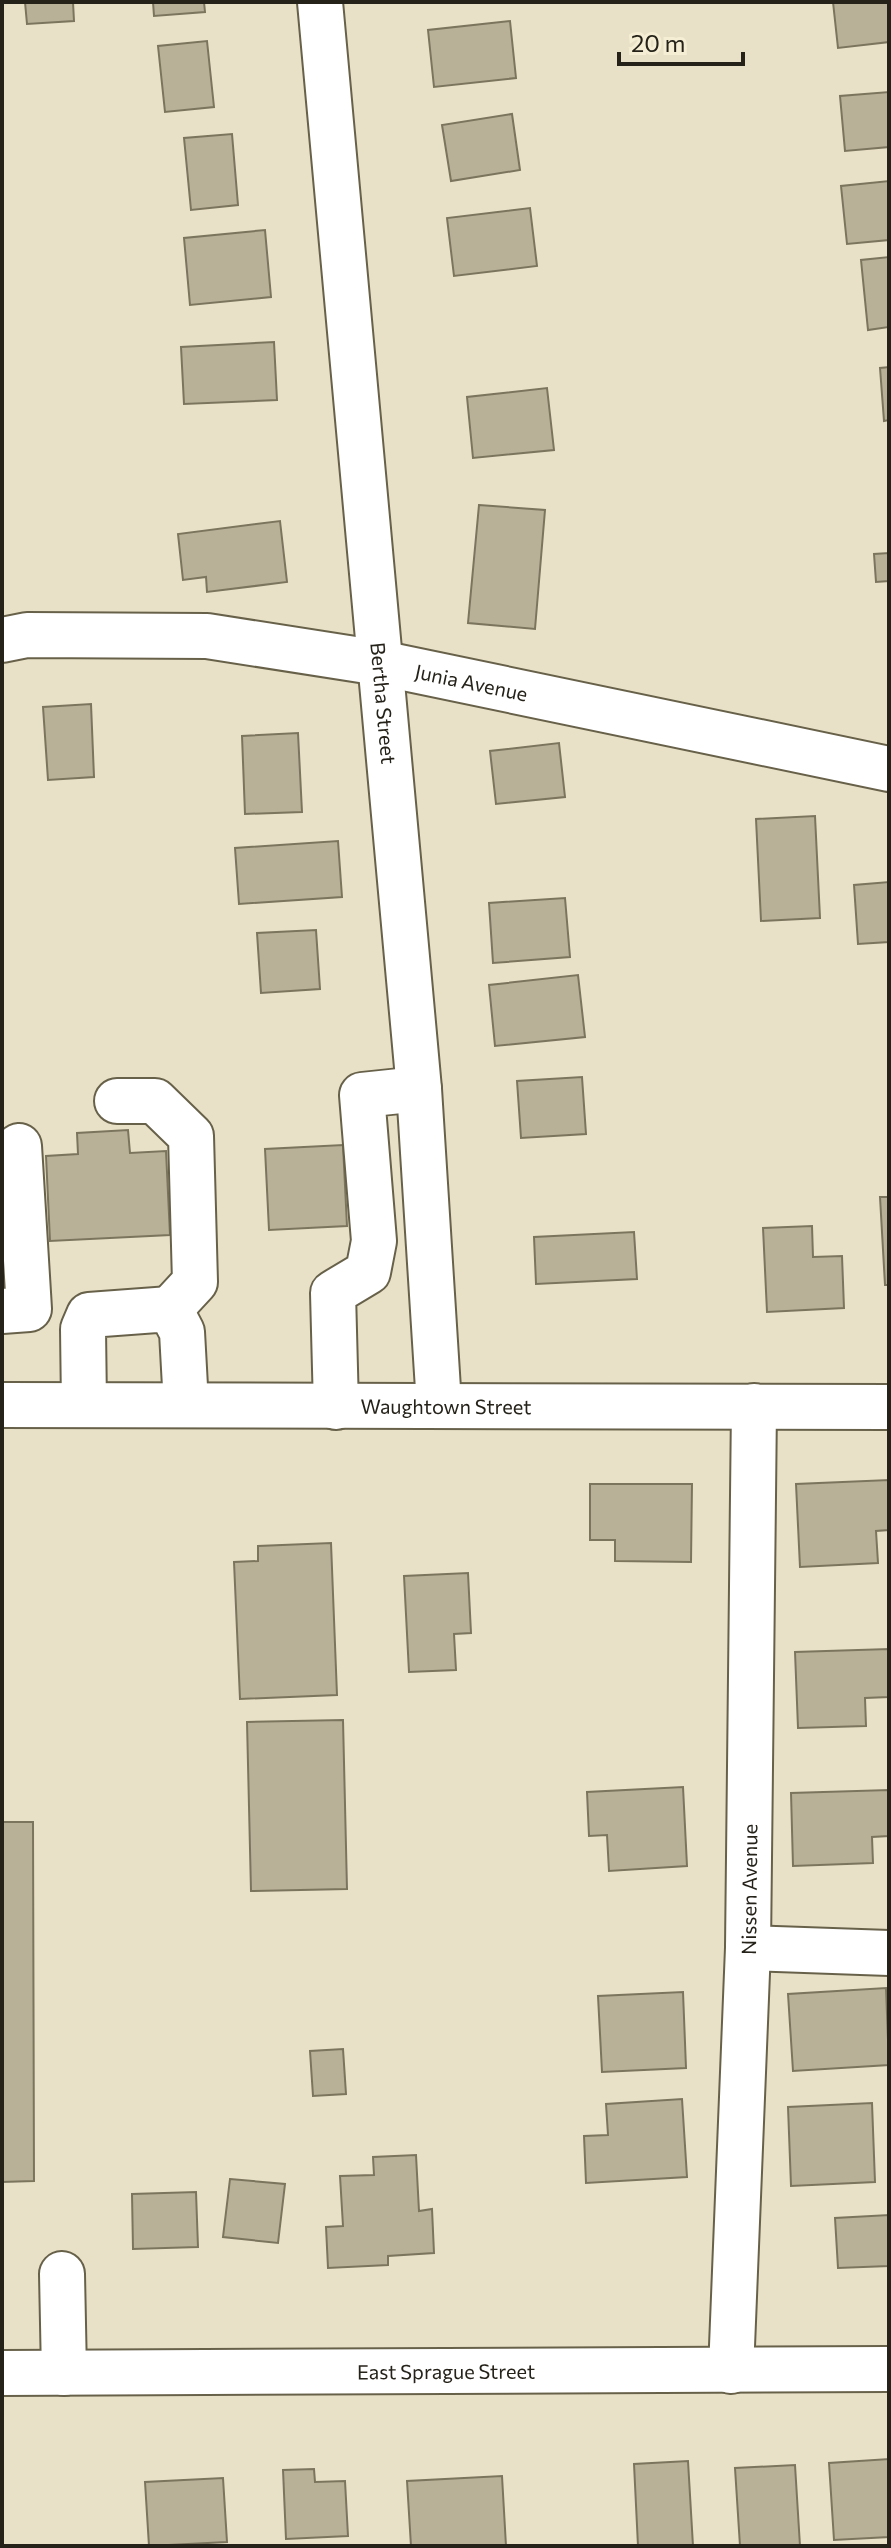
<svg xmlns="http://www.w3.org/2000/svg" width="891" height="2548" font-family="Commissioner,sans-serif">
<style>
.building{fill:#b8b097;stroke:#7c755e;stroke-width:2}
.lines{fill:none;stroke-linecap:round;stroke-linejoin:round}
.minor-casing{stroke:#68614a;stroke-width:48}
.major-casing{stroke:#68614a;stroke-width:48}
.minor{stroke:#fff;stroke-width:44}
.major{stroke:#fff;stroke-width:44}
.labels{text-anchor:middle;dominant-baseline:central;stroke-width:6;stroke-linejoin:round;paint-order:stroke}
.street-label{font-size:20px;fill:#252219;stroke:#f6eed4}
</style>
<rect width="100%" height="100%" fill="#e9e1c7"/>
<!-- building -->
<path class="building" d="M25 2H73L74 21 27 24Z
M153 2H204L205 12 154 16Z
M833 2H889V42L838 48Z
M510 21 516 78 434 87 428 30Z
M207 41 214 107 165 112 158 46Z
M889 92V147L845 151 840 96Z
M512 114 520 170 451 181 442 125Z
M232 134 238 205 191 210 184 138Z
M889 181V240L847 244 841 186Z
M530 208 537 266 454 276 447 218Z
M265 230 271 297 190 305 184 238Z
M889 257V327L868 330 861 260Z
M274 342 277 400 184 404 181 347Z
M889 367V420L884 421 880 368Z
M547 388 554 450 473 458 467 397Z
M479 505 545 510 535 629 468 623Z
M280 521 287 582 207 592 206 577 183 580 178 534Z
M889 553V581L876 582 874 554Z
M91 704 94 777 48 780 43 707Z
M298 733 302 812 245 814 242 736Z
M559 743 565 797 496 804 490 751Z
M815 816 820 918 761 921 756 819Z
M338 841 342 897 239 904 235 848Z
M889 882V942L858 944 854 885Z
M565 898 570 957 493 963 489 903Z
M316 930 320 989 261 993 257 933Z
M578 975 585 1037 495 1046 489 985Z
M582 1077 586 1134 521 1138 517 1081Z
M128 1130 130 1153 166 1151 170 1235 50 1241 46 1156 78 1154 77 1133Z
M343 1145 347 1226 269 1230 265 1149Z
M880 1197H889V1285H885Z
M812 1226 813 1257 842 1256 844 1308 767 1312 763 1228Z
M634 1232 637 1279 536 1284 534 1237Z
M889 1480V1530L876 1531 878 1563 800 1567 796 1484Z
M590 1484H692L691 1562 615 1561V1540H590Z
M331 1543 337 1695 240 1699 234 1562 258 1561V1546Z
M468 1573 471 1633 454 1634 456 1670 409 1672 404 1576Z
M889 1649V1697L865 1698 866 1726 798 1728 795 1652Z
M343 1720 347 1889 251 1891 247 1722Z
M683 1787 687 1866 609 1871 607 1835 589 1836 587 1792Z
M889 1790V1836L872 1837 873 1863 793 1866 791 1793Z
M2 1822H33L34 2181 2 2182Z
M886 1988 889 2065 793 2071 788 1994Z
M683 1992 686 2068 602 2072 598 1996Z
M343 2049 346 2094 313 2096 310 2051Z
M682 2099 687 2177 586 2183 584 2136 608 2135 606 2104Z
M872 2103 875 2182 791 2186 788 2107Z
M416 2155 419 2211 432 2209 434 2253 388 2256V2265L328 2268 326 2227 343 2226 340 2176 374 2175 373 2157Z
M230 2179 285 2184 278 2243 223 2237Z
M196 2192 198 2247 133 2249 132 2194Z
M889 2215V2266L838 2268 835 2218Z
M889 2459V2537L834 2540 829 2463Z
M688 2461 693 2546H638L634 2464Z
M795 2465 800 2546H740L735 2468Z
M314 2469 315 2482 345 2481 348 2536 286 2539 283 2470Z
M502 2476 506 2546H411L407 2481Z
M223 2478 227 2542 149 2546 145 2482Z"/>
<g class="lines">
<defs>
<g id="minor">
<path id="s1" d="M320 2 419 1089 439 1405"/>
<path id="s2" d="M2 640 27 635 207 636 380 663 889 769"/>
<path d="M117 1101H155L191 1136 195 1282 170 1309"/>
<path d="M2 1311 29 1309 19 1146"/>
<path d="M84 1405 83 1329 89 1315 170 1309 182 1332 186 1405"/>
<path d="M336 1407 333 1293 368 1272 374 1241 362 1095 419 1089"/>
<path d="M748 1948 889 1953"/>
<path d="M62 2274 64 2373"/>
<path id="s3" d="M731 2371 748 1948 754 1406"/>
<path id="s4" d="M2 2373 889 2369"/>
</g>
<g id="major">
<path id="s5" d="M2 1405 889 1407"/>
</g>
</defs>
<!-- minor casing -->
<use href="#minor" class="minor-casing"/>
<!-- major casing -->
<use href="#major" class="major-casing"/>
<!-- minor -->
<use href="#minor" class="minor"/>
<!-- major -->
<use href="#major" class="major"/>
</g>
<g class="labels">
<!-- street labels -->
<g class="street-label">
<text stroke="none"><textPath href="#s2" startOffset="474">Junia Avenue</textPath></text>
<text stroke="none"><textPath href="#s1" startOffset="704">Bertha Street</textPath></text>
<text stroke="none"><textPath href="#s5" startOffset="444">Waughtown Street</textPath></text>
<text stroke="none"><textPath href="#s3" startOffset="482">Nissen Avenue</textPath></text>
<text stroke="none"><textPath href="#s4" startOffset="444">East Sprague Street</textPath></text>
</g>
</g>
<!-- border -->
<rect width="891" height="2548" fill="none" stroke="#252219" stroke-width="8"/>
<!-- scale -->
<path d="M619 52v12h124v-12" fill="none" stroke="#252219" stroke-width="4"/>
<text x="631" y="52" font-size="24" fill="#252219" stroke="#f6eed4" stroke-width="6" paint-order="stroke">20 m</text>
</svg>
